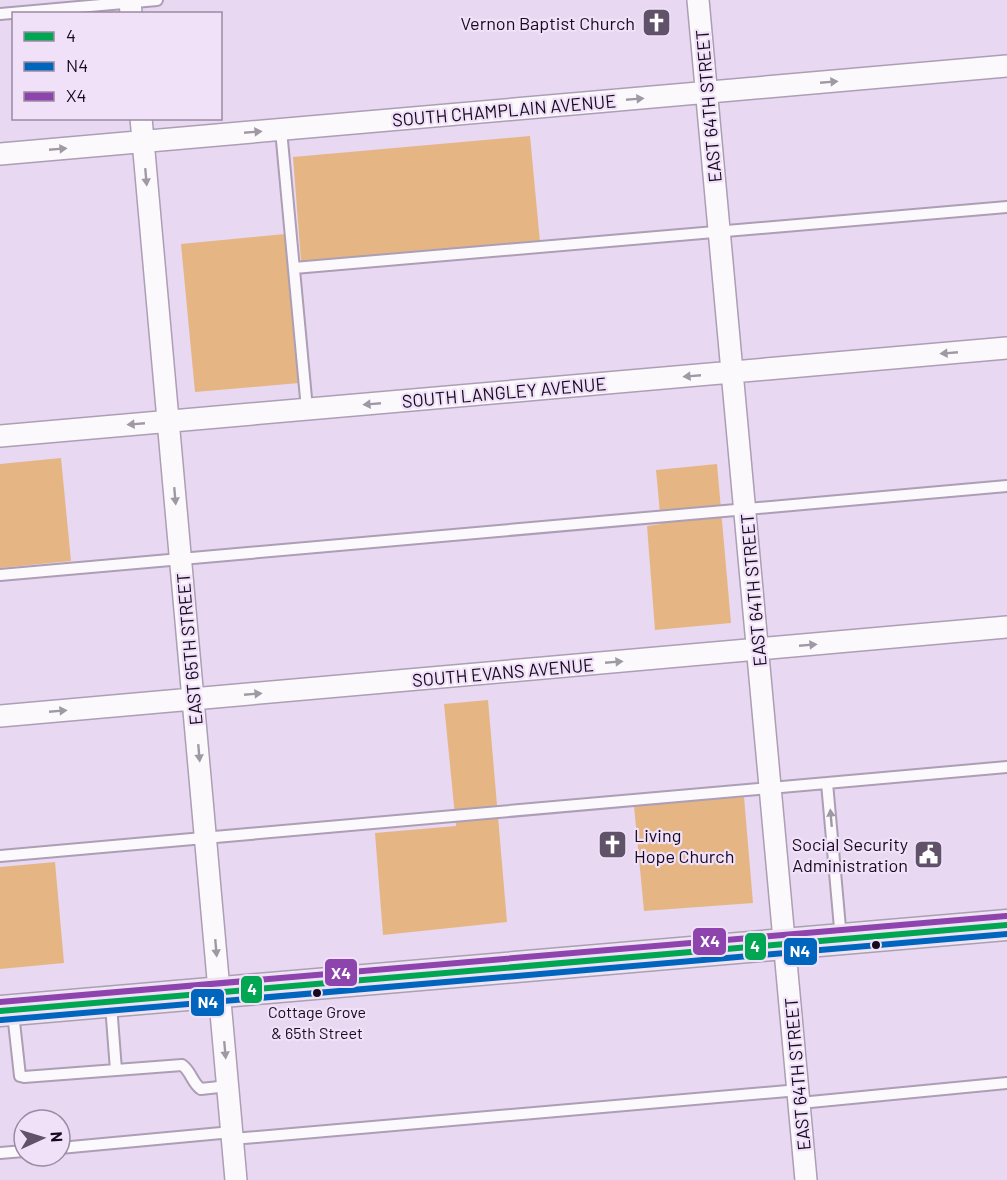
<svg xmlns="http://www.w3.org/2000/svg" width="1007" height="1180" font-family="Barlow,sans-serif">
<style>
.green{fill:#e5b683}
.lines{fill:none;stroke-linecap:round;stroke-linejoin:round}
.lane-casing{stroke:#ac9eb4;stroke-width:14}
.street-casing{stroke:#ac9eb4;stroke-width:24}
.secondary-casing{stroke:#ac9eb4;stroke-width:33}
.lane{stroke:#fcf9fd;stroke-width:10}
.street{stroke:#fcf9fd;stroke-width:21}
.secondary{stroke:#ebebeb;stroke-width:30}
.bus-1-casing{stroke:#f0e1f9;stroke-width:10}
.bus-2-casing{stroke:#f0e1f9;stroke-width:10}
.bus-3-casing{stroke:#f0e1f9;stroke-width:10}
.bus-1{stroke:#00a651;stroke-width:6}
.bus-2{stroke:#0065bd;stroke-width:6}
.bus-3{stroke:#8e44ad;stroke-width:6}
.oneway{fill:#a099a4}
.bus-dot{fill:#170a1f;stroke:#f0e1f9;stroke-width:2}
.labels{text-anchor:middle;dominant-baseline:central;stroke-width:4.5;stroke-linejoin:round;paint-order:stroke}
.bus-label{font-size:16px;fill:#170a1f;stroke:#f0e1f9}
.poi-label{font-size:18px;fill:#170a1f;stroke:#f0e1f9;text-anchor:end}
.street-label{font-size:18px;fill:#170a1f;stroke:#f0e1f9}
.line-badge{stroke:#f0e1f9;stroke-width:2}
.badge-label{font-size:16px;text-anchor:middle;font-weight:bold;fill:#fff}
</style>
<rect width="100%" height="100%" fill="#e8d8f2"/>
<!-- green -->
<path class="green" d="M530 136 540 242 301 261 293 157Z
M285 234 299 383 195 392 181 244Z
M61 458 71 561 0 568V464Z
M717 464 731 623 655 630 647 526 661 524 656 470Z
M488 700 507 922 383 935 375 833 456 826 444 704Z
M744 797 753 903 644 911 634 806Z
M55 862 64 963 0 969V867Z"/>
<g class="lines">
<defs>
<path id="lane" d="M0 14 157 0
M281 130 307 409
M294 268 1007 207
M0 575 1007 486
M827 783 841 939
M0 856 1007 767
M111 1005 116 1070
M13 1013 20 1076 24 1077 182 1065C191 1071 192 1083 201 1089L228 1086
M800 1103 1007 1083
M233 1139 799 1090
M60 1148 232 1132
M0 1153 24 1151"/>
<path id="street" d="M130 0 131 14
M698 0 806 1180
M141 118 236 1180
M0 154 1007 66
M0 436 1007 348
M0 716 1007 627"/>
<path id="secondary" d="M0 1011 1007 925"/>
</defs>
<!-- lane casing -->
<use href="#lane" class="lane-casing"/>
<!-- street casing -->
<use href="#street" class="street-casing"/>
<!-- secondary casing -->
<use href="#secondary" class="secondary-casing"/>
<!-- lane -->
<use href="#lane" class="lane"/>
<!-- street -->
<use href="#street" class="street"/>
<!-- secondary -->
<use href="#secondary" class="secondary"/>
<defs>
<path id="bus-1" d="M0 1011 1007 925"/>
<path id="bus-2" d="M1 1020 1007 934"/>
<path id="bus-3" d="M0 1002 1006 916"/>
</defs>
<!-- bus-1 casing -->
<use href="#bus-1" class="bus-1-casing"/>
<!-- bus-2 casing -->
<use href="#bus-2" class="bus-2-casing"/>
<!-- bus-3 casing -->
<use href="#bus-3" class="bus-3-casing"/>
<!-- bus-1 -->
<use href="#bus-1" class="bus-1"/>
<!-- bus-2 -->
<use href="#bus-2" class="bus-2"/>
<!-- bus-3 -->
<use href="#bus-3" class="bus-3"/>
</g>
<!-- one-way arrows -->
<defs><path id="oneway-solid" d="M-6-.8H1V-3.2L6.5 0L1 3.2V.8H-6Z" transform="scale(1.5)"/></defs>
<g class="oneway">
<use href="#oneway-solid" transform="translate(829 82) rotate(-5)"/>
<use href="#oneway-solid" transform="translate(635 99) rotate(-5)"/>
<use href="#oneway-solid" transform="translate(253 132) rotate(-5)"/>
<use href="#oneway-solid" transform="translate(58 149) rotate(-5)"/>
<use href="#oneway-solid" transform="translate(146 177) rotate(85)"/>
<use href="#oneway-solid" transform="translate(949 353) rotate(175)"/>
<use href="#oneway-solid" transform="translate(692 376) rotate(175)"/>
<use href="#oneway-solid" transform="translate(372 404) rotate(175)"/>
<use href="#oneway-solid" transform="translate(136 424) rotate(175)"/>
<use href="#oneway-solid" transform="translate(175 496) rotate(85)"/>
<use href="#oneway-solid" transform="translate(808 645) rotate(-5)"/>
<use href="#oneway-solid" transform="translate(614 662) rotate(-5)"/>
<use href="#oneway-solid" transform="translate(253 694) rotate(-5)"/>
<use href="#oneway-solid" transform="translate(58 711) rotate(-5)"/>
<use href="#oneway-solid" transform="translate(199 753) rotate(85)"/>
<use href="#oneway-solid" transform="translate(831 818) rotate(-95)"/>
<use href="#oneway-solid" transform="translate(216 948) rotate(85)"/>
<use href="#oneway-solid" transform="translate(225 1050) rotate(85)"/>
</g>
<!-- icons -->
<defs>
<symbol id="church-square" viewBox="-11 -11 22 22"><rect x="-9" y="-9" width="18" height="18" rx="4" fill="#605269" stroke="#f0e1f9"/><path d="M-1.2-6h2.4v3.5h3.3v2.4h-3.3V6h-2.4V-.1h-3.3v-2.4h3.3Z" fill="#fff"/></symbol>
<symbol id="civic-square" viewBox="-11 -11 22 22"><rect x="-9" y="-9" width="18" height="18" rx="4" fill="#605269" stroke="#f0e1f9"/><path d="M-.6-6.5H3V-4.5H.6V-3L4-1V1h2V6H-6V1h2V-1L-.6-3ZM-1.2 2.5V6h2.4V2.5Z" fill="#fff"/></symbol>
</defs>
<g fill-rule="evenodd">
<use href="#church-square" x="640" y="6" width="33" height="33"/>
<use href="#church-square" x="596" y="828" width="33" height="33"/>
<use href="#civic-square" x="912" y="838" width="33" height="33"/>
</g>
<!-- markers -->
<g class="bus-dot">
<circle cx="876" cy="945" r="5"/>
<circle cx="317" cy="993" r="5"/>
</g>
<g class="labels">
<!-- bus labels -->
<g class="bus-label">
<text x="317" y="1011">Cottage Grove<tspan x="317" dy="21">&amp; 65th Street</tspan></text>
</g>
<!-- poi labels -->
<g class="poi-label">
<text x="635" y="23">Vernon Baptist Church</text>
<text x="634" y="835" text-anchor="start">Living<tspan x="634" dy="21">Hope Church</tspan></text>
<text x="908" y="844">Social Security<tspan x="908" dy="21">Administration</tspan></text>
</g>
<!-- street labels -->
<g class="street-label">
<text transform="translate(708 106) rotate(-95)">EAST 64TH STREET</text>
<text transform="translate(504 110) rotate(-5)">SOUTH CHAMPLAIN AVENUE</text>
<text transform="translate(504 392) rotate(-5)">SOUTH LANGLEY AVENUE</text>
<text transform="translate(753 590) rotate(-95)">EAST 64TH STREET</text>
<text transform="translate(189 649) rotate(-95)">EAST 65TH STREET</text>
<text transform="translate(503 672) rotate(-5)">SOUTH EVANS AVENUE</text>
<text transform="translate(797 1074) rotate(-95)">EAST 64TH STREET</text>
</g>
</g>
<g class="line-badge">
<rect x="692" y="927" width="35" height="29" rx="6" fill="#8e44ad"/>
<rect x="744" y="932" width="23" height="29" rx="6" fill="#00a651"/>
<rect x="783" y="937" width="35" height="29" rx="6" fill="#0065bd"/>
<rect x="324" y="958" width="34" height="29" rx="6" fill="#8e44ad"/>
<rect x="240" y="975" width="23" height="29" rx="6" fill="#00a651"/>
<rect x="190" y="988" width="35" height="29" rx="6" fill="#0065bd"/>
</g>
<g class="badge-label">
<text x="710" y="947">X4</text>
<text x="755" y="952">4</text>
<text x="800" y="957">N4</text>
<text x="341" y="979">X4</text>
<text x="252" y="995">4</text>
<text x="208" y="1008">N4</text>
</g>
<!-- legend -->
<rect x="12" y="12" width="210" height="108" fill="#f0e1f9" stroke="#998ba2" stroke-width="1.5"/>
<rect x="24" y="32" width="30" height="9" fill="#00a651" stroke="#998ba2" stroke-width="1.5"/>
<text x="66" y="42" font-size="18" fill="#170a1f">4</text>
<rect x="24" y="62" width="30" height="9" fill="#0065bd" stroke="#998ba2" stroke-width="1.5"/>
<text x="66" y="72" font-size="18" fill="#170a1f">N4</text>
<rect x="24" y="92" width="30" height="9" fill="#8e44ad" stroke="#998ba2" stroke-width="1.5"/>
<text x="66" y="102" font-size="18" fill="#170a1f">X4</text>
<!-- north arrow -->
<g transform="translate(42 1138) rotate(86)"><circle r="28" fill="#f0e1f9" stroke="#998ba2" stroke-width="1.5"/>
<path d="M0-4.5L10 22L0 15L-10 22Z" fill="#605269"/>
<text y="-9" font-size="16" font-weight="bold" text-anchor="middle" fill="#170a1f">N</text>
</g>
</svg>
